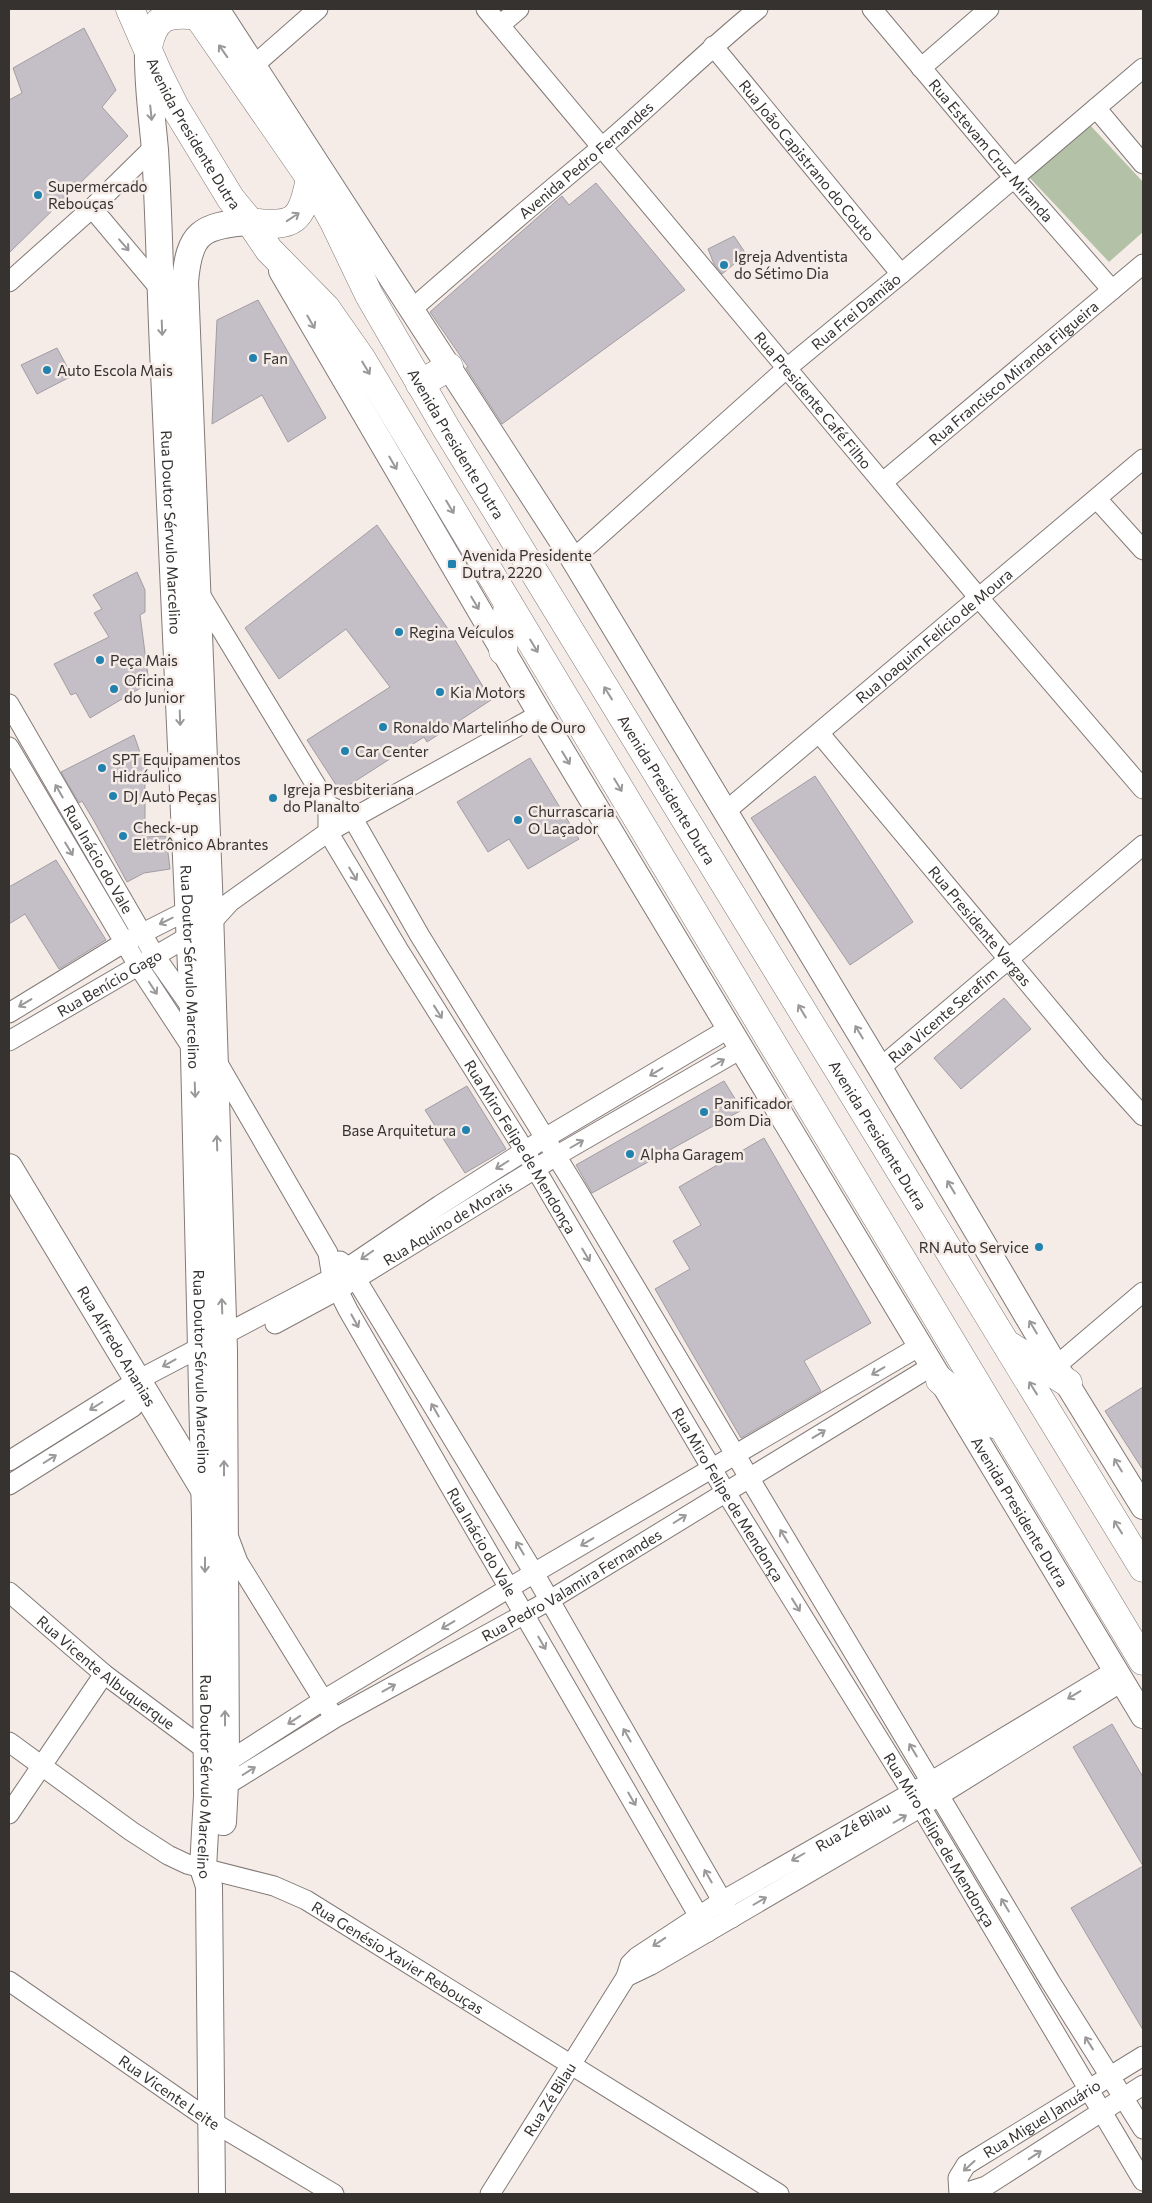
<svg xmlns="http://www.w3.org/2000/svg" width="1152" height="2203" font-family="Commissioner,sans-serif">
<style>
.green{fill:#b3c2a6}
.building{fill:#c4bfc6;stroke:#a29da3}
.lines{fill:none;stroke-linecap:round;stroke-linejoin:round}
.minor-casing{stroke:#827a77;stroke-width:21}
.tertiary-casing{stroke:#827a77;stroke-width:26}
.secondary-casing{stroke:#827a77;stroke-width:28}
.primary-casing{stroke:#827a77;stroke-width:29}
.minor{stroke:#fff;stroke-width:19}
.tertiary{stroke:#fff;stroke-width:24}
.secondary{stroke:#fff;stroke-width:26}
.primary{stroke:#fff;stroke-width:28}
.oneway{stroke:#9a9898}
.poi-dot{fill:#2282ae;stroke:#f5ece8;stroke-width:2}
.labels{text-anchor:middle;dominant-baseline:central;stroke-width:5;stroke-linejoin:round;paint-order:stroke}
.street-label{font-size:15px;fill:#353230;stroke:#f5ece8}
.poi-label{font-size:15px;fill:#353230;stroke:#f5ece8;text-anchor:start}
</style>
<rect width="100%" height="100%" fill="#f5ece8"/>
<!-- green -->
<path class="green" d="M1089 124 1143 182V232L1109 262 1029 177Z"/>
<!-- building -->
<path class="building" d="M84 28 116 90 102 107 128 136 9 253V100L22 93 13 68Z
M596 183 685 290 502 424 466 368 468 367 430 312 562 196 569 205Z
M734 236 746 254 722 274 714 264 708 249Z
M258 300 326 418 288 442 262 395 212 424 217 320Z
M57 348 72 376 37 394 21 365Z
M377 525 452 635 491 700 427 742 424 737 340 791 307 740 390 687 346 629 279 679 245 628Z
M137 572 145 590V612L140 615 149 683 90 718 76 693 71 695 54 664 109 637 94 613 102 609 93 595Z
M134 735 145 767V837L166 836 170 869 144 873 127 882 94 821 82 801 79 803 61 772Z
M530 758 579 839 528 869 509 839 488 852 457 802Z
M815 776 913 922 850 965 751 818Z
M56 860 106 940 59 969 25 914 9 924V887Z
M1004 998 1031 1029 961 1089 934 1058Z
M724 1081 742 1110 592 1193 576 1165Z
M467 1086 506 1149 465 1173 425 1110Z
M764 1138 871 1323 804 1361 821 1391 741 1438 655 1289 690 1269 673 1241 701 1225 679 1187Z
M1143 1387V1470L1105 1411Z
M1112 1724 1143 1777V2030L1071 1908 1143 1866 1073 1747Z"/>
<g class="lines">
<defs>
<g id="minor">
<path id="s1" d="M486 9 979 598 1143 789"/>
<path id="s2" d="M872 9 1014 178 1112 290"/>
<path d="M500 25 519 9"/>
<path id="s3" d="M713 46 901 274"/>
<path d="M921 68 989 9"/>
<path d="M244 74 318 9"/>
<path d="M1096 108 1143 164"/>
<path d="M92 208 160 289"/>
<path d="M9 282 92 208 154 147"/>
<path id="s4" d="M412 309C475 254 538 200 602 147 655 102 704 53 758 9"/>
<path id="s5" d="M883 482 1143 264"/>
<path d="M1097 499 1143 550"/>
<path id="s6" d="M573 559 787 368 901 274 1143 68"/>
<path d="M198 591 328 805 352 817 420 936 576 1188 1050 1981 1143 2129"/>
<path id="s7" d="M9 704 155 956 193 1010"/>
<path id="s8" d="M820 734 1096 1064 1143 1116"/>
<path d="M9 747 139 967 194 1051"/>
<path id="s9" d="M328 805V832L398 949 525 1151 725 1491 921 1807 1143 2181"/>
<path id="s10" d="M726 811 1143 459"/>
<path d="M9 1013 125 942 198 905"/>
<path id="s11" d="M9 1041 210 924 230 902 328 832 540 714"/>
<path id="s12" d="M216 1060 328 1253 332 1278 348 1310 708 1932"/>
<path id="s13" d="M880 1068 1143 845"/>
<path d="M340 1261 349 1268 356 1279 534 1573 732 1918"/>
<path id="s14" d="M275 1324 338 1290 556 1156 741 1049"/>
<path d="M1056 1366 1143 1292"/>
<path d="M9 1461 138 1380 332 1278 440 1205 545 1138 728 1029"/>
<path d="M9 1485 133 1407 138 1380"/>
<path d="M229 1538 238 1562 330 1711"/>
<path id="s15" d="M9 1592 104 1674 206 1750"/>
<path id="s16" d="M9 1742 131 1831 168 1855 187 1864 274 1886 306 1900 779 2194"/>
<path d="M218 1768 322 1701 534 1573 920 1346"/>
<path id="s17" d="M217 1791 335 1718 550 1600 932 1366"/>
<path d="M9 1814 104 1674"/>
<path d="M626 1977 651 1965 921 1807 1123 1681"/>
<path id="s18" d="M9 1981 211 2121 334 2194"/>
<path id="s19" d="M490 2194 626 1977 630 1964 637 1957 722 1901 932 1781 1116 1670"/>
<path id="s20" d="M959 2194 958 2178 966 2165 1143 2056"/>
<path d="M961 2194 986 2186 1143 2085"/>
</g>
<g id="tertiary">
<path d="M217 9 573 559 880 1068 1056 1366 1143 1507"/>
<path id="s21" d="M281 271 540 714 1143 1716"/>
</g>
<g id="secondary">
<path id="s22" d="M148 48C147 82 152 116 155 150 159 216 160 283 163 349L193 1012 205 1517 207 1796 203 1868 209 1886 212 2194"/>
<path id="s23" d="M9 1167 204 1490"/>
<path d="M223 1822 226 1764 224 1351 210 911 185 282C189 233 201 225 250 222"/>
</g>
<g id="primary">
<path id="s24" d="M130 9 158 73 175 107 231 199 250 222 269 250 326 308 361 358 1143 1661"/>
<path id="s25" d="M193 9 310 178 334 222 369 295 446 428 1143 1568"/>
<path d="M148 47C155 15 168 12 199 16"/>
<path d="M250 222C295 228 302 221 310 178"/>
<path d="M420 384 449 367"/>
<path d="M503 651 508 603"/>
<path d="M1010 1346 1068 1383"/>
<path d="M940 1380 993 1424"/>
</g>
</defs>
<!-- minor casing -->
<use href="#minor" class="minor-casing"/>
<!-- tertiary casing -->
<use href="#tertiary" class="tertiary-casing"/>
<!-- secondary casing -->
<use href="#secondary" class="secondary-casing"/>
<!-- primary casing -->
<use href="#primary" class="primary-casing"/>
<!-- minor -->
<use href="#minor" class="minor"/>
<!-- tertiary -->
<use href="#tertiary" class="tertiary"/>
<!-- secondary -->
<use href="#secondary" class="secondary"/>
<!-- primary -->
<use href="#primary" class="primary"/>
</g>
<!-- one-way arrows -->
<defs><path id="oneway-shaft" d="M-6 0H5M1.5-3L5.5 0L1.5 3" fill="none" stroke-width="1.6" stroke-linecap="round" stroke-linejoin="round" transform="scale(1.25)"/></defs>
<g class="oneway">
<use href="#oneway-shaft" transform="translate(223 51) rotate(-125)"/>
<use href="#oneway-shaft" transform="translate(151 113) rotate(84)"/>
<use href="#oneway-shaft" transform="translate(293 217) rotate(-34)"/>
<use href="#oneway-shaft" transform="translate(124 245) rotate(49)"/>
<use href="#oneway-shaft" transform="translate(311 322) rotate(60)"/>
<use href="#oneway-shaft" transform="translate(162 328) rotate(88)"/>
<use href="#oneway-shaft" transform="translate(366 368) rotate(59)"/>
<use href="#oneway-shaft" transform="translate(393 463) rotate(60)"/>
<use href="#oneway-shaft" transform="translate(450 507) rotate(59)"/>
<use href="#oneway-shaft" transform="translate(475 603) rotate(59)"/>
<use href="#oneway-shaft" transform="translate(534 646) rotate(59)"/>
<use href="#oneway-shaft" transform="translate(608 693) rotate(-122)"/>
<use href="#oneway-shaft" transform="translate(180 718) rotate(88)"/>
<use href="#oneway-shaft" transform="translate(566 758) rotate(59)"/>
<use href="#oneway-shaft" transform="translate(618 785) rotate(59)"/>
<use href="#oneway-shaft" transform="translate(59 791) rotate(-120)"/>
<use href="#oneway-shaft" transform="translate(69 849) rotate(59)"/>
<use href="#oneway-shaft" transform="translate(353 874) rotate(59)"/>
<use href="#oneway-shaft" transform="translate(166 921) rotate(154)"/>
<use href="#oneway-shaft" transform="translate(153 988) rotate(57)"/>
<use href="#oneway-shaft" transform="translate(25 1003) rotate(149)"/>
<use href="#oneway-shaft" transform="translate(802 1011) rotate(-121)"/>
<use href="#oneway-shaft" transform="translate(438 1012) rotate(58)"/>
<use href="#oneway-shaft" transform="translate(859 1032) rotate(-121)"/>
<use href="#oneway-shaft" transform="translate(718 1063) rotate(-30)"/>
<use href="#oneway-shaft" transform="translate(656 1072) rotate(149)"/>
<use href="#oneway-shaft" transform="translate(195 1090) rotate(88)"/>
<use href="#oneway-shaft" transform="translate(217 1143) rotate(-92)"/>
<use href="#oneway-shaft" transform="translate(577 1144) rotate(-30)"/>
<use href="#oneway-shaft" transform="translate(502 1165) rotate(148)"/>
<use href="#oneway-shaft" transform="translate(951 1187) rotate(-121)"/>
<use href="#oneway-shaft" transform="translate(367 1255) rotate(145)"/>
<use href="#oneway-shaft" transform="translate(586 1255) rotate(59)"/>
<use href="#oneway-shaft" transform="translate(222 1306) rotate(-92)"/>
<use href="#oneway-shaft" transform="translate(355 1321) rotate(61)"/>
<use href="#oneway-shaft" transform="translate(1033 1327) rotate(-121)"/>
<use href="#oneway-shaft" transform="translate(169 1363) rotate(151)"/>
<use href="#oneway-shaft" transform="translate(878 1371) rotate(149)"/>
<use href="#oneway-shaft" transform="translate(1033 1388) rotate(-122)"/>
<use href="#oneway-shaft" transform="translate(96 1406) rotate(148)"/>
<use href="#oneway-shaft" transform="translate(435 1410) rotate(-120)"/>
<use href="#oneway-shaft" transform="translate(819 1434) rotate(-31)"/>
<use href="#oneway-shaft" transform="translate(50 1459) rotate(-32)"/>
<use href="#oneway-shaft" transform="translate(1118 1465) rotate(-121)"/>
<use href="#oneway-shaft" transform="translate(224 1468) rotate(-90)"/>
<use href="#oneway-shaft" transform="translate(680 1519) rotate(-32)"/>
<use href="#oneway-shaft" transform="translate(1118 1527) rotate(-122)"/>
<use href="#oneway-shaft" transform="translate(784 1536) rotate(-121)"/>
<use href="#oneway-shaft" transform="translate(587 1542) rotate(149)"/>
<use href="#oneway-shaft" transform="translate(520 1548) rotate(-121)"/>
<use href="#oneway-shaft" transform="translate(205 1565) rotate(90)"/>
<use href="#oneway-shaft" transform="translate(796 1605) rotate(58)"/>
<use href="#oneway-shaft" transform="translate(448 1625) rotate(149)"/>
<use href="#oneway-shaft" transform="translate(542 1643) rotate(60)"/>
<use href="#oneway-shaft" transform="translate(389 1688) rotate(-29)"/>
<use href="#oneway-shaft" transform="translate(1074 1695) rotate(149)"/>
<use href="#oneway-shaft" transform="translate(225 1718) rotate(-90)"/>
<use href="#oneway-shaft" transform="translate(294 1720) rotate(147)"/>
<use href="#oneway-shaft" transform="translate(627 1735) rotate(-120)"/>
<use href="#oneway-shaft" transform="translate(913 1750) rotate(-121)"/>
<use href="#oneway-shaft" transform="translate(249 1771) rotate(-32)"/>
<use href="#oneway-shaft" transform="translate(632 1799) rotate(60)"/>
<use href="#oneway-shaft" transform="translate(900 1819) rotate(-30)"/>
<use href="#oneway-shaft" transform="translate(798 1857) rotate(150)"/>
<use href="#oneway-shaft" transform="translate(708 1876) rotate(-120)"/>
<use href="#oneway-shaft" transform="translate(760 1901) rotate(-30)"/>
<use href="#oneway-shaft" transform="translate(1005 1905) rotate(-121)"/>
<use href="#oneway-shaft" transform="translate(659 1942) rotate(146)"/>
<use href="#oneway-shaft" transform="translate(1089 2043) rotate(-122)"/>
<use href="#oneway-shaft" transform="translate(1035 2155) rotate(-33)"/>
<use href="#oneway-shaft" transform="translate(969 2166) rotate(138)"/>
</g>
<!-- markers -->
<g class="poi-dot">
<circle cx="38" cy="195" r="5"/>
<circle cx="724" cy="265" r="5"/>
<circle cx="253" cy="358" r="5"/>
<circle cx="47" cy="370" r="5"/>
<rect x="447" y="559" width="10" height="10" rx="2.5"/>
<circle cx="399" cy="632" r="5"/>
<circle cx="100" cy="660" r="5"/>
<circle cx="114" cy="689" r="5"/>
<circle cx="440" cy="692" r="5"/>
<circle cx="383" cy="727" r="5"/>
<circle cx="345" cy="751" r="5"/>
<circle cx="102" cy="768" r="5"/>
<circle cx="113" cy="796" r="5"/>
<circle cx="273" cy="798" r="5"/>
<circle cx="518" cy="820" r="5"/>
<circle cx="123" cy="836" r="5"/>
<circle cx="704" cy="1112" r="5"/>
<circle cx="466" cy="1130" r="5"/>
<circle cx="630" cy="1154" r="5"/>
<circle cx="1039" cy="1247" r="5"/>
</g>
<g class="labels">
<!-- street labels -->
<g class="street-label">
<text stroke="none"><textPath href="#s24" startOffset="140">Avenida Presidente Dutra</textPath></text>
<text stroke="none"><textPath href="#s2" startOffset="185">Rua Estevam Cruz Miranda</textPath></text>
<text stroke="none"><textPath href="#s4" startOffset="229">Avenida Pedro Fernandes</textPath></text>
<text stroke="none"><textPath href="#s3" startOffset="148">Rua João Capistrano do Couto</textPath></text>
<text stroke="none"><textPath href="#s6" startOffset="376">Rua Frei Damião</textPath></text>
<text stroke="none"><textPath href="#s5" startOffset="170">Rua Francisco Miranda Filgueira</textPath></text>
<text stroke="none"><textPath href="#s1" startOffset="510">Rua Presidente Café Filho</textPath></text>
<text stroke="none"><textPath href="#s25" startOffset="509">Avenida Presidente Dutra</textPath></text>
<text stroke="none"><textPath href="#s22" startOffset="485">Rua Doutor Sérvulo Marcelino</textPath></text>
<text stroke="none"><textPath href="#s10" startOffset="272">Rua Joaquim Felício de Moura</textPath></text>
<text stroke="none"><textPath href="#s25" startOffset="914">Avenida Presidente Dutra</textPath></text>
<text stroke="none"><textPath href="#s7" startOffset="179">Rua Inácio do Vale</textPath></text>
<text stroke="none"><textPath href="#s8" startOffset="250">Rua Presidente Vargas</textPath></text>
<text stroke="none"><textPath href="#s22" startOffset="920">Rua Doutor Sérvulo Marcelino</textPath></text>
<text stroke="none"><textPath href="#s11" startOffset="116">Rua Benício Gago</textPath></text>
<text stroke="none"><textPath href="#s13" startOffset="82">Rua Vicente Serafim</textPath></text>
<text stroke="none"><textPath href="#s25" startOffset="1319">Avenida Presidente Dutra</textPath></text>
<text stroke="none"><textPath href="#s9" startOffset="396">Rua Miro Felipe de Mendonça</textPath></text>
<text stroke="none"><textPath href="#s14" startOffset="200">Rua Aquino de Morais</textPath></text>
<text stroke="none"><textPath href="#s23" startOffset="209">Rua Alfredo Ananias</textPath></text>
<text stroke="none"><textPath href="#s22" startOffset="1325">Rua Doutor Sérvulo Marcelino</textPath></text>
<text stroke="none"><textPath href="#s9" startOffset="801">Rua Miro Felipe de Mendonça</textPath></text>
<text stroke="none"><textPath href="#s21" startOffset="1444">Avenida Presidente Dutra</textPath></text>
<text stroke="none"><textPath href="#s12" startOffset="552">Rua Inácio do Vale</textPath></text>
<text stroke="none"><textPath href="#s17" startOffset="410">Rua Pedro Valamira Fernandes</textPath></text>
<text stroke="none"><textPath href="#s15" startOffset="126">Rua Vicente Albuquerque</textPath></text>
<text stroke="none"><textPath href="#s22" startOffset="1730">Rua Doutor Sérvulo Marcelino</textPath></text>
<text stroke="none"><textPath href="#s19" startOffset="532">Rua Zé Bilau</textPath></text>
<text stroke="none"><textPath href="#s9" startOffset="1206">Rua Miro Felipe de Mendonça</textPath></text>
<text stroke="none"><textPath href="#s16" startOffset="449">Rua Genésio Xavier Rebouças</textPath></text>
<text stroke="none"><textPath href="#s18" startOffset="195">Rua Vicente Leite</textPath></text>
<text stroke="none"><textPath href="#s19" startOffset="112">Rua Zé Bilau</textPath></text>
<text stroke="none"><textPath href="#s20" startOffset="120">Rua Miguel Januário</textPath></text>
</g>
<!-- poi labels -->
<g class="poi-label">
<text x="48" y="186">Supermercado<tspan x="48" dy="17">Rebouças</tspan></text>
<text x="734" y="256">Igreja Adventista<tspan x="734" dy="17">do Sétimo Dia</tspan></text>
<text x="263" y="358">Fan</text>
<text x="57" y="370">Auto Escola Mais</text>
<text x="462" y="555">Avenida Presidente<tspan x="462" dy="17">Dutra, 2220</tspan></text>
<text x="409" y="632">Regina Veículos</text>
<text x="110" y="660">Peça Mais</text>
<text x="124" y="680">Oficina<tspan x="124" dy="17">do Junior</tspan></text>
<text x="450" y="692">Kia Motors</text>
<text x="393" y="727">Ronaldo Martelinho de Ouro</text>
<text x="355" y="751">Car Center</text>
<text x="112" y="759">SPT Equipamentos<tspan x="112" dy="17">Hidráulico</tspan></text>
<text x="283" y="789">Igreja Presbiteriana<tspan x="283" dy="17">do Planalto</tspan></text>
<text x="123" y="796">DJ Auto Peças</text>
<text x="528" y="811">Churrascaria<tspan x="528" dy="17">O Laçador</tspan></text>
<text x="133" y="827">Check-up<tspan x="133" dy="17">Eletrônico Abrantes</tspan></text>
<text x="714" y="1103">Panificador<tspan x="714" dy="17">Bom Dia</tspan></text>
<text x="456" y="1130" text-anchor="end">Base Arquitetura</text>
<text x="640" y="1154">Alpha Garagem</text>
<text x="1029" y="1247" text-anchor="end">RN Auto Service</text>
</g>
</g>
<!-- border -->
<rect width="1152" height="2203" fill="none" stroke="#353230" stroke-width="20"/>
</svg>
